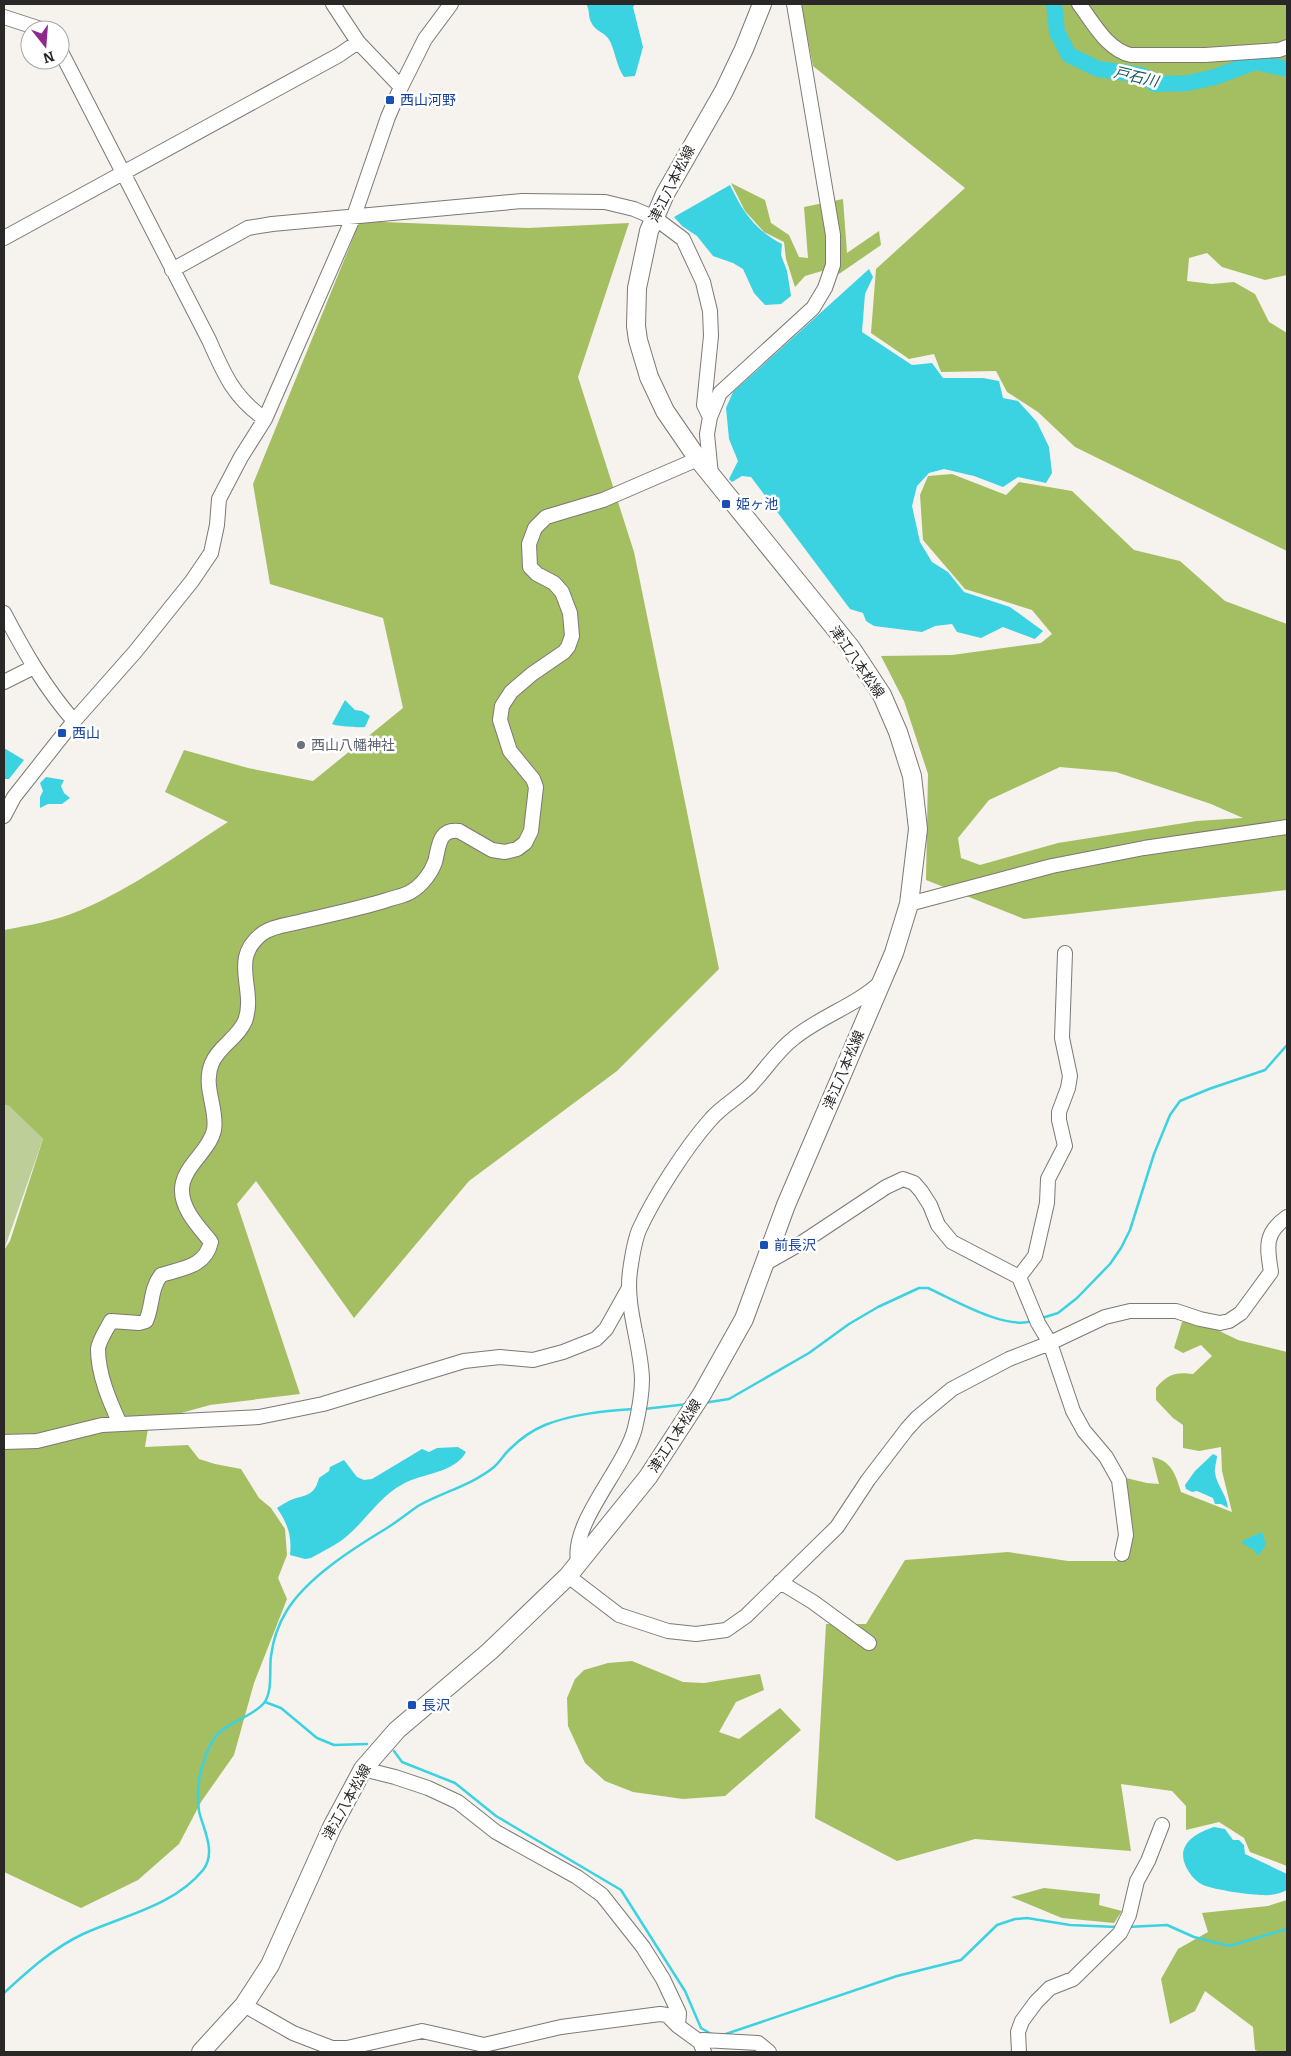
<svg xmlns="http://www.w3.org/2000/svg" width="1291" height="2056" font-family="Bitter,'Noto Sans JP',serif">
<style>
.green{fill:#bdce98}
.forest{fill:#a4be62;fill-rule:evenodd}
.water{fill:#3bd2e2}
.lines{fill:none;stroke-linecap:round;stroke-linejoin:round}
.stream{stroke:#3bd2e2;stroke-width:2.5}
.river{stroke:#3bd2e2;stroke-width:16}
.minor-casing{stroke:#7c7974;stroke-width:16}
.major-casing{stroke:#7c7974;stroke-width:20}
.minor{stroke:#fff;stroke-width:14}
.major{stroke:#fff;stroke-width:18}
.transit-dot{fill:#1a4fb4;stroke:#fff;stroke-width:2}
.worship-dot{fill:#6b7280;stroke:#fff;stroke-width:2}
.labels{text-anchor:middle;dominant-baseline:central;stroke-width:5;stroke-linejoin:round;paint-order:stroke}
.transit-label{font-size:14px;fill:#164399;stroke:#fff;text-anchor:start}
.street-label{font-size:14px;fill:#2a2827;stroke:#fff}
.worship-label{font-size:14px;fill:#5b616d;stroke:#fff;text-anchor:start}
.water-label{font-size:15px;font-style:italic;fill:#1c585f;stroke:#fff}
</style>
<rect width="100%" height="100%" fill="#f6f2ed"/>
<!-- green -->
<path class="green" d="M4 1105 9 1106 43 1139 4 1250Z"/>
<!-- forest -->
<path class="forest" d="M801 4H1287V275L1265 280 1222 267 1207 253 1189 258 1187 281 1212 284 1234 282 1255 294 1269 322 1287 333V551L1075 447 1038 412 1007 392 996 371 941 372 934 354 909 359 871 333 876 269 965 188 813 66Z
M731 183 765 200 771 223 789 235 799 257 808 258 804 207 843 199 847 253 879 231 881 245 839 274 832 268 805 276 795 287 786 259 784 242 764 232 745 211Z
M360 221 528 228 629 223 578 377 634 552 719 969 617 1071 469 1181 354 1318 256 1181 237 1204 300 1394 210 1405 149 1422 145 1447 188 1445 199 1459 215 1464 241 1469 259 1498 271 1508 285 1529 287 1555 278 1578 287 1599 254 1683 234 1755 201 1802 179 1844 138 1880 81 1908 4 1872V1250L10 1241 43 1139 9 1106 4 1105V930C30 925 56 921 81 910 133 888 180 853 228 822L165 792 184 750 248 768 313 781 403 708 383 618 270 584 253 484Z
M952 474 1006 495 1019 482 1072 491 1134 550 1180 561 1225 601 1287 624V890L1024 919 926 880 928 774 904 701 881 656 952 655 1041 643 1052 634 1032 610 965 589 923 540 920 495 928 476ZM1060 767 1116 772 1211 804 1243 818 1197 821 1058 843 980 865 961 858 958 838 989 800Z
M1199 1321 1238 1340 1287 1352V1866L1250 1852 1244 1838 1219 1822 1186 1830V1806L1172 1791 1121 1784 1131 1851 975 1839 897 1861 815 1818 826 1624H866L905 1560 1008 1552 1068 1561H1127L1128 1517 1126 1478 1147 1483 1159 1484 1152 1457C1171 1460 1176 1475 1181 1492L1232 1512 1222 1471 1221 1447 1199 1451 1183 1448V1425L1173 1418 1156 1400V1388C1168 1374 1175 1372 1193 1374L1212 1356 1201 1345 1183 1353 1174 1348 1182 1322Z
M632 1661 683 1682 704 1683 760 1674 764 1690 736 1702 719 1732 739 1739 780 1708 801 1730 725 1796 683 1799 633 1792 605 1781 585 1763 568 1726 567 1698 575 1679 584 1670 608 1663Z
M1044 1888 1100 1894 1099 1905 1122 1911 1114 1923 1062 1918 1011 1897Z
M1287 1900V2052H1260L1255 2050 1253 2027 1205 1991 1195 2011 1170 2024 1161 1979 1178 1949 1208 1932 1202 1913 1268 1906Z"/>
<!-- water -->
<path class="water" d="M586 4H635L633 7 643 47 635 76 624 77C616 66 615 48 608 38 602 31 595 31 591 22 588 16 590 10 586 4Z
M730 185C743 212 755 230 782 244L781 255 787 271 791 296 781 304 765 305 754 293 743 269 733 263 713 256 697 236 682 226 674 217Z
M869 269 873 277 865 294 862 332 912 365 932 363 943 378H983L999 381 1003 398 1018 401 1037 422 1049 447 1052 473 1046 483 1018 477 1003 487 974 476 944 469 929 473 917 486 912 506 920 542 932 562 948 572 964 592 1010 607 1043 631 1035 639 1003 627 981 638 957 632 952 624 935 626 922 632 874 626 866 621 863 613 850 609 751 477 742 476 732 482 729 479 738 461 729 439 726 408 733 392Z
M345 700 355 710 362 711 370 716 365 727C361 728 335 726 332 724Z
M4 748 24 760 9 779H4Z
M46 777 64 780 61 786 64 793 70 798 62 804H48L40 808V797L43 791 40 783Z
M458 1447 466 1452C455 1473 423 1473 403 1484 381 1495 366 1520 347 1536 337 1545 323 1551 311 1558L305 1559 290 1555C292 1536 288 1524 277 1508 282 1505 289 1500 296 1498 309 1495 315 1493 319 1478L329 1471 330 1467 344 1460 357 1477 364 1480 372 1479 422 1449 429 1452 437 1448Z
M1213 1454 1217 1456C1217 1461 1214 1468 1215 1473 1217 1486 1227 1495 1228 1508L1221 1504H1215L1213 1498 1197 1491 1192 1492 1186 1489 1185 1485 1195 1471Z
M1262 1532 1266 1544 1260 1554 1257 1555 1254 1550 1243 1544 1242 1541Z
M1214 1827 1225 1829 1233 1840H1239L1244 1845 1245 1854 1287 1874V1890C1281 1893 1272 1896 1264 1895 1251 1895 1215 1890 1203 1885 1197 1882 1192 1877 1189 1872 1173 1848 1192 1834 1214 1827Z"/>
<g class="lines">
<!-- stream -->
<path class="stream" d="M1042 1318 1058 1313 1077 1298 1110 1264 1121 1248 1130 1230 1154 1154 1170 1115 1180 1101 1209 1089 1265 1070 1287 1045
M703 1403 729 1399 809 1353 849 1324 878 1307 919 1288H928C954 1300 1005 1330 1032 1321
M644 1409 688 1404
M265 1702 281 1708 317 1738 334 1745 367 1744
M394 1751 402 1762 455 1783 496 1816 621 1890 685 1991 701 2028 713 2035
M1127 1927 1167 1925 1194 1937 1229 1946 1287 1929
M4 1993C28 1971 53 1948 83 1934 122 1916 174 1906 203 1870 217 1852 203 1829 199 1811 197 1796 198 1778 203 1764 206 1754 212 1738 221 1731 234 1720 253 1716 264 1703 273 1691 269 1670 271 1656 273 1641 278 1625 286 1612 306 1578 354 1548 387 1528 398 1521 408 1513 418 1506 443 1492 472 1485 494 1467 500 1462 504 1454 510 1449 519 1440 533 1430 545 1425 573 1414 604 1411 633 1409
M723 2035 897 1976 961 1960 997 1925 1015 1919 1027 1918 1070 1925 1117 1927"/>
<!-- river -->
<path class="river" d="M1054 4 1057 32 1069 55 1098 69 1141 75 1155 84 1188 83 1215 77 1255 62 1287 69"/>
<defs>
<path id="minor" d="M333 4 358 42 401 87
M1079 4C1093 22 1107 50 1131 55H1205L1279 50 1287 47
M4 17 44 30
M60 50 209 340C224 374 234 398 265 419
M4 238 339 55 358 42
M172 270 248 228 272 224 522 201 605 202 634 209 655 218 683 239 703 282 710 311 711 336 704 405 710 417
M711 475 707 434 710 417 720 393 813 308 825 288 833 265V235L794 4
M4 613C24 651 45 688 74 721
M4 682 28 670
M4 816 14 797 74 721 135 652 192 581 211 553 217 525 219 499 241 457 265 419 354 216 388 117 401 87 425 39 451 4
M909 904 1052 866 1144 848 1287 827
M766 1263 803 1242 886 1187 903 1179 914 1183 921 1191 930 1205 938 1225 952 1242 1019 1277 1038 1323 1050 1343 1073 1411 1084 1431 1106 1457 1119 1480 1126 1535 1122 1554
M1019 1277 1035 1256 1047 1203 1048 1179 1065 1146 1059 1120V1112L1068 1088 1070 1076 1062 1038 1065 953
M120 1424C110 1402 98 1375 98 1349 99 1340 107 1329 111 1321L139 1323 146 1321C153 1306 150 1289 161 1275 183 1268 205 1267 211 1242 199 1227 181 1209 182 1189 183 1166 209 1152 214 1130 218 1109 202 1086 212 1063 219 1046 238 1038 245 1021 257 989 228 959 263 933 273 926 287 925 299 922 328 915 358 909 387 900 395 897 405 896 412 891 422 885 431 873 435 862 439 848 438 828 459 831L492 850 505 852 517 849 525 843 531 831 536 787 533 779 510 751 500 720 502 706 511 692 532 674 564 652 568 647 572 636 570 613 562 592 554 583 537 574 530 567 529 544 535 528 546 517 603 500 698 459
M4 1442 37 1441 102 1425 259 1417 323 1404 464 1361 500 1357 533 1360 563 1352 596 1339 606 1329 629 1288
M578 1561C571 1522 625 1468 635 1428 639 1411 642 1396 642 1379 641 1343 625 1307 630 1271 632 1257 634 1242 639 1230 654 1197 686 1147 711 1119 722 1106 739 1097 751 1085 766 1069 777 1051 794 1038 821 1016 855 1006 880 983
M568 1576 619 1615 668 1631 696 1634 726 1630 746 1616 837 1527 868 1480 907 1429 917 1418 952 1389 1009 1359 1050 1343 1105 1317 1130 1311H1176L1200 1319 1220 1323 1229 1321 1241 1313 1271 1272C1267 1247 1264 1233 1287 1217
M780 1582 813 1602 869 1643
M363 1769 395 1777 428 1788 458 1802 496 1832 577 1877 602 1895 643 1947 663 1979 679 2013 678 2026
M244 2005 293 2033 332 2048H347L422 2031 484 2045 561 2027 660 2014 667 2015 678 2026 700 2042 704 2052
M700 2042 703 2040 758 2043 769 2052
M1019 2052 1018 2032 1022 2021 1036 2002 1050 1988 1073 1979 1120 1933 1129 1915 1137 1881 1148 1861 1162 1825"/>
<path id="major" d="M201 2052 244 2005 270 1965 332 1827 363 1769 397 1730 490 1651 568 1576 648 1477 702 1394 744 1319 786 1205 894 953 909 904 918 829 912 776 898 732 882 695 851 648 698 459 665 411 649 377 638 340 636 326 637 288 649 231 665 194 724 91 744 49 762 4"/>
</defs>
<!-- minor casing -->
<use href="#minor" class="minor-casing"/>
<!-- major casing -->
<use href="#major" class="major-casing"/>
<!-- minor -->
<use href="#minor" class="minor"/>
<!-- major -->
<use href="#major" class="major"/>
</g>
<!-- markers -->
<g class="transit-dot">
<rect x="385" y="95" width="10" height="10" rx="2.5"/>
<rect x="721" y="499" width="10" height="10" rx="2.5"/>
<rect x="57" y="728" width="10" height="10" rx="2.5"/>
<rect x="759" y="1240" width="10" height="10" rx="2.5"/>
<rect x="407" y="1700" width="10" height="10" rx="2.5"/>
</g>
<circle class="worship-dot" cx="301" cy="745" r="5"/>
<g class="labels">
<!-- transit labels -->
<g class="transit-label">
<text x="400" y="100">西山河野</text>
<text x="736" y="504">姫ヶ池</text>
<text x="72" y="733">西山</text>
<text x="774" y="1245">前長沢</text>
<text x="422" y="1705">長沢</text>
</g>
<!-- street labels -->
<g class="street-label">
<text transform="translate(672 184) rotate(-63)">津江八本松線</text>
<text transform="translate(857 662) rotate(55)">津江八本松線</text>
<text transform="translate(844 1070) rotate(-67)">津江八本松線</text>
<text transform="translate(675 1436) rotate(-57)">津江八本松線</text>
<text transform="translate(347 1802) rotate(-61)">津江八本松線</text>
</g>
<!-- worship labels -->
<g class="worship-label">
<text x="311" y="745">西山八幡神社</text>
</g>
<!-- water labels -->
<g class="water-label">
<text transform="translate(1136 77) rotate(13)">戸石川</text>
</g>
</g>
<!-- border -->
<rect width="1291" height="2056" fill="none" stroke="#2a2827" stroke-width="10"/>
<!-- north arrow -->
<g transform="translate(45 45) rotate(163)"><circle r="24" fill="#ffffff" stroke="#aaa9a9"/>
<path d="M0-4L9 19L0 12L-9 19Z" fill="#8f288d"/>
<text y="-8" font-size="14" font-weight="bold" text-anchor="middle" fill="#2a2827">N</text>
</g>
</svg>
